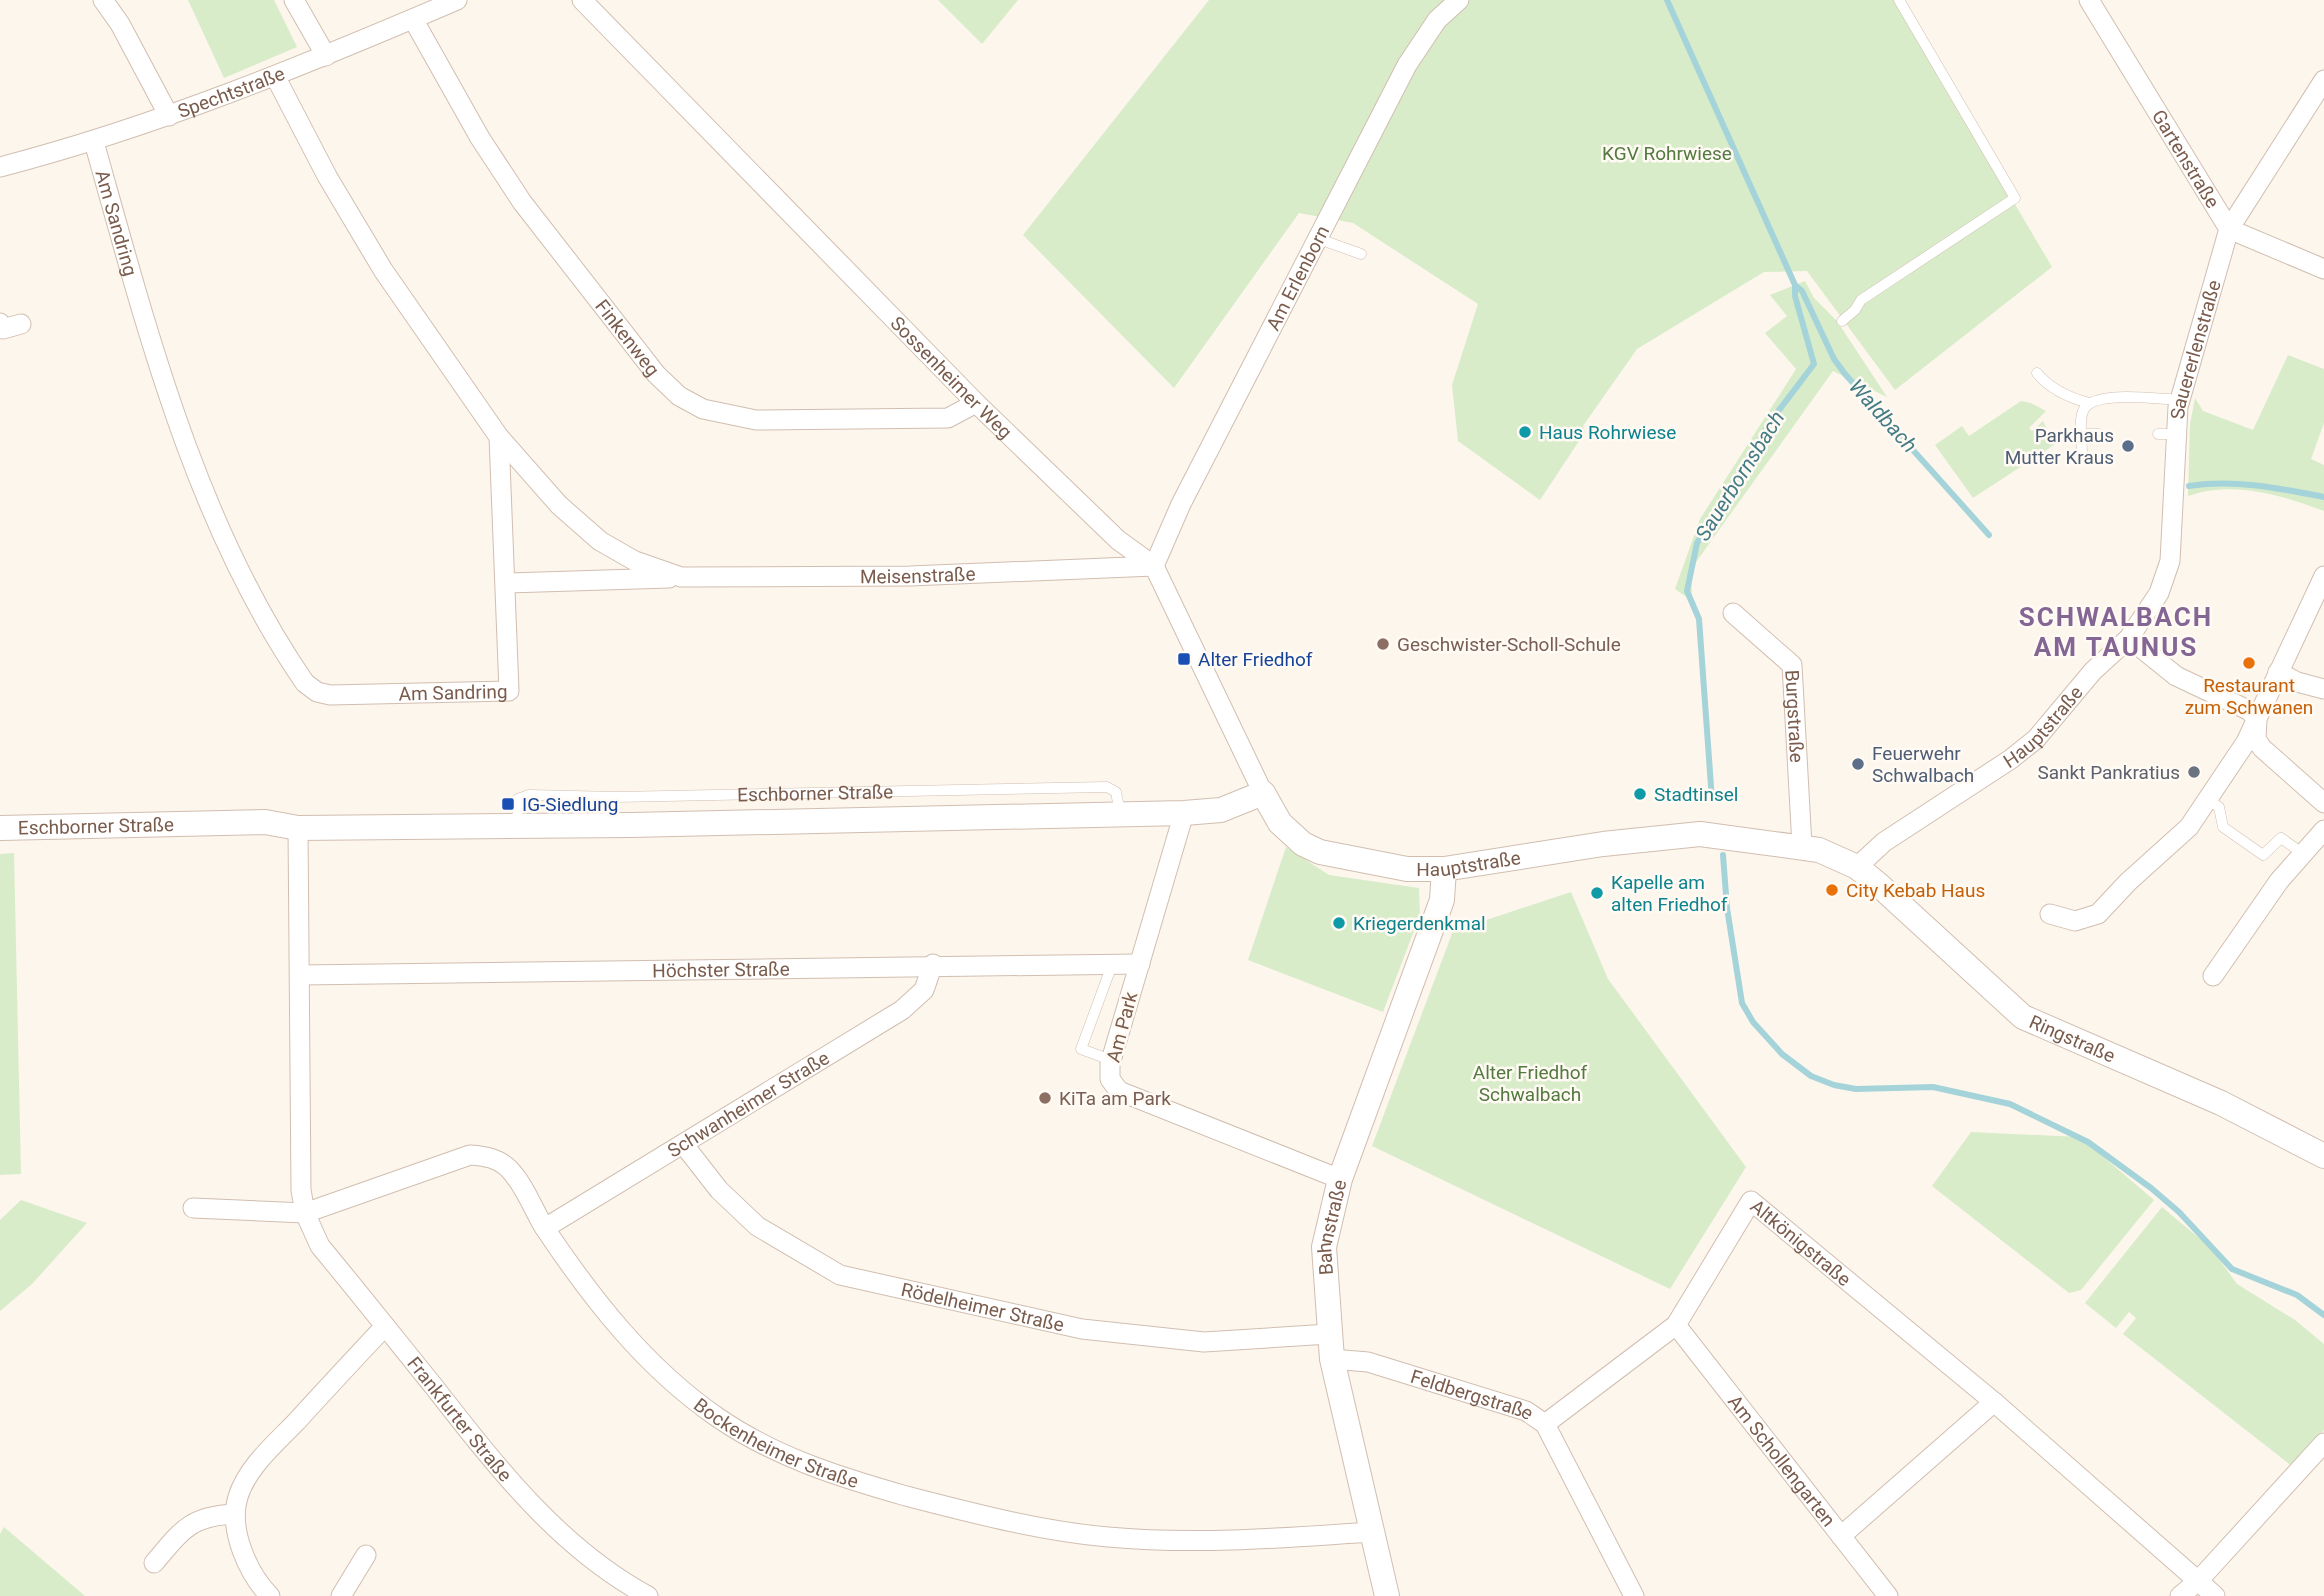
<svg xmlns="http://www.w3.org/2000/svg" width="2324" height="1596" font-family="Roboto,sans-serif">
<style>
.green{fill:#d8ecc9}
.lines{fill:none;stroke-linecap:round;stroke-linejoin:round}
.stream{stroke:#a5d3da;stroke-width:6}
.service-casing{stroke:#d1beb0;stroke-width:11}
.minor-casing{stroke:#d1beb0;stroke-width:21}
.tertiary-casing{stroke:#d1beb0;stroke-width:26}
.service{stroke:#fff;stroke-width:10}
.minor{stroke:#fff;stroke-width:19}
.tertiary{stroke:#fff;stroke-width:24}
.culture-dot{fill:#0f9aa8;stroke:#fffaf3;stroke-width:2.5}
.service-dot{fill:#5c6f8a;stroke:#fffaf3;stroke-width:2.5}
.education-dot{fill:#8d6e63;stroke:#fffaf3;stroke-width:2.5}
.transit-dot{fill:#1a4fb4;stroke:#fffaf3;stroke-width:2.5}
.food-dot{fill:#e8710a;stroke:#fffaf3;stroke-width:2.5}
.worship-dot{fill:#6b7280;stroke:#fffaf3;stroke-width:2.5}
.labels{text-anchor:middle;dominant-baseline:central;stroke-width:5;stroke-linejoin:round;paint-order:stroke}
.street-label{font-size:19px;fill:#7a5c4d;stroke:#fffaf3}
.park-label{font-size:19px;fill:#537a41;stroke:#fffaf3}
.culture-label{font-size:19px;fill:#0d838f;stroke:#fffaf3;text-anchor:start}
.service-label{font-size:19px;fill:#4e5e75;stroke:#fffaf3;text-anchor:end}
.education-label{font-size:19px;fill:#785e54;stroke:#fffaf3;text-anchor:start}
.transit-label{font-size:19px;fill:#164399;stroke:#fffaf3;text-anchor:start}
.food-label{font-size:19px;fill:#c56008;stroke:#fffaf3}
.worship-label{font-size:19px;fill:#5b616d;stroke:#fffaf3;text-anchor:end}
.water-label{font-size:21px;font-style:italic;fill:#437c86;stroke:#fffaf3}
.district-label{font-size:26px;font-weight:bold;letter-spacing:2px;fill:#846695;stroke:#fffaf3}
</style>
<rect width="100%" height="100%" fill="#fdf6ec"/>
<!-- green -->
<path class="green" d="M188 0H274L297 47 224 78Z
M938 0H1018L982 44Z
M1209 0H1895L2052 267 1895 390 1807 271 1764 272 1637 349 1583 426 1585 432 1540 500 1458 441 1452 385 1478 304 1353 223 1299 213 1174 388 1023 235Z
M1805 281 1814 298 1837 321 1887 397 1833 371 1691 569 1692 601 1675 589 1700 519 1796 369 1765 333 1787 316 1770 295Z
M2288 355 2324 369V423L2311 459 2324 465V511C2281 495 2233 480 2188 496L2190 424 2195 398 2203 411 2253 430Z
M2021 401 2031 403 2046 411 2029 428 2032 431 2043 421 2054 445 1973 498 1935 445 1962 426 1969 436Z
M1286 847 1329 875 1419 888 1420 915 1383 1012 1248 960Z
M14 853 21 1174 0 1175V854Z
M1571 892 1608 979 1746 1167 1670 1289 1372 1146 1453 931Z
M1971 1132 2080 1137 2154 1200 2081 1290 2069 1293 1932 1186Z
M21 1200 87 1223 32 1284 0 1311V1220Z
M2162 1207 2211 1248 2237 1284 2295 1320 2324 1344V1430L2293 1467 2123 1334 2136 1318 2129 1312 2116 1328 2085 1303Z
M4 1527 85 1596H0V1534Z"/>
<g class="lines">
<!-- stream -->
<path class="stream" d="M1667 0 1795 285 1802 291 1834 359 1845 374 1989 535
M2189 486C2236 479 2278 488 2324 497
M1712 800 1699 619 1687 591 1697 543 1773 418 1814 364 1795 296V285
M1723 855 1727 908 1742 1003 1753 1022 1782 1054 1811 1076 1834 1085 1856 1089 1933 1087 2010 1104 2088 1142 2151 1188 2179 1212 2232 1269 2297 1295 2324 1315"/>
<defs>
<g id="service">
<path d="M1319 239 1361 254"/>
<path d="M1842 321 1855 310 1861 300 2015 198 1899 0"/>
<path d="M2037 373C2050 389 2070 398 2089 403"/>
<path d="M2082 434H2099"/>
<path d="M2158 434H2175"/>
<path d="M2082 453C2082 441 2078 420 2084 409 2095 390 2159 399 2180 400"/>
<path d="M2208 800 2219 807 2223 827 2263 855 2281 838 2302 853"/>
<path id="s1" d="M517 827 518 799 529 795 617 797 1107 787 1116 792 1120 813"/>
<path d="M1111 1060 1081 1049 1112 965"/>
</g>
<g id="minor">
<path d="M103 0 120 24 169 116"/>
<path d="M294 0 326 56"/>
<path id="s2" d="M582 0 976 403 1118 540 1154 566 1263 793"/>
<path id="s3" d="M2089 0 2229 229 2324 269"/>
<path id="s4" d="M413 19 480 138 522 202 656 374 679 396 703 409 756 420 948 418 976 403"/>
<path id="s5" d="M94 142C146 326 195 524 305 683L317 692 330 695 509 691 499 437 383 270 327 176 275 76"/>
<path id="s6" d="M0 167C158 126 307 64 457 0"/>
<path d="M0 323 3 329 21 324"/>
<path id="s7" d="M499 437 559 505 600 541 635 561 681 577 910 576 1154 566"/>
<path id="s8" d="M1154 566 1181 504 1407 65 1437 20 1459 0"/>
<path d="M506 583 669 578"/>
<path id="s9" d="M1733 613 1792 665 1802 846"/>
<path d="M2129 638 2176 676 2248 710 2257 718"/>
<path d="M2278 672 2297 682 2324 689"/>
<path d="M2257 719 2256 739 2262 748 2324 803"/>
<path d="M1184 813 1110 1064V1079L1119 1091 1340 1179"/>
<path id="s10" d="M298 828 301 1190 305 1213 320 1246C359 1293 397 1341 435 1388 496 1466 559 1548 648 1596"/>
<path id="s11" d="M1857 867 1884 842 2011 759 2036 739 2093 671 2129 638 2159 593 2170 561 2178 407 2229 229 2324 80"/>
<path d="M2050 914 2075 921 2098 914 2128 882 2189 827 2246 742 2324 576"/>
<path id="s12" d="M301 975 1140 964"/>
<path d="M2213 976 2279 881 2324 830"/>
<path id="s13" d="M684 1145 719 1190 757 1226 840 1275 1082 1329 1204 1342 1329 1334"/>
<path id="s14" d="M193 1208 305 1213 470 1155C485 1156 498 1158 509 1169 524 1184 533 1209 544 1227 592 1299 646 1368 717 1417 775 1457 839 1477 906 1496 972 1513 1040 1531 1108 1537 1195 1545 1284 1538 1371 1532"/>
<path id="s15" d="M545 1228 902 1010 924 990 933 964"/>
<path id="s16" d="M1676 1325 1888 1596"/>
<path id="s17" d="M1332 1359 1368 1362 1526 1411 1545 1424 1634 1596"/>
<path id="s18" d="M1545 1424 1676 1325 1751 1201 1994 1402 2215 1596"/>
<path d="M1841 1536 1994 1402"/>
<path d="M154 1563C182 1530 190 1516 235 1514"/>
<path d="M270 1596C248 1574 228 1529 238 1497 247 1467 276 1443 297 1421 326 1389 356 1357 385 1326"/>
<path d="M341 1596 366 1555"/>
<path d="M2180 1596 2198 1581 2324 1443"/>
</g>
<g id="tertiary">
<path id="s19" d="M0 828 265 822 298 828 631 825 1184 813 1221 810 1263 793 1280 823 1303 844 1320 852 1407 869H1444L1603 844 1700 834 1819 850 1857 867 1880 886 2023 1017 2221 1103 2324 1156"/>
<path id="s20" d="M1387 1596 1332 1359 1324 1247 1340 1179 1442 900 1444 869"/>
</g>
</defs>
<!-- service casing -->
<use href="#service" class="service-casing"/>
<!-- minor casing -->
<use href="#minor" class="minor-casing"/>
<!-- tertiary casing -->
<use href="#tertiary" class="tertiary-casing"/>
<!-- service -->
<use href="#service" class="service"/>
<!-- minor -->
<use href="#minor" class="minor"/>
<!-- tertiary -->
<use href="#tertiary" class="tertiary"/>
</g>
<!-- markers -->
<g class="culture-dot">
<circle cx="1525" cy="432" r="7"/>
<circle cx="1640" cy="794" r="7"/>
<circle cx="1597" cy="893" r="7"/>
<circle cx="1339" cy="923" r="7"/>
</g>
<g class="service-dot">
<circle cx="2128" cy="446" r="7"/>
<circle cx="1858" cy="764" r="7"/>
</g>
<g class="education-dot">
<circle cx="1383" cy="644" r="7"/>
<circle cx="1045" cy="1098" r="7"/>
</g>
<g class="transit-dot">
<rect x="1177" y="652" width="14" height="14" rx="3.5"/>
<rect x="501" y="797" width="14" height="14" rx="3.5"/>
</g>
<g class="food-dot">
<circle cx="2249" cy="663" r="7"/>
<circle cx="1832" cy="890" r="7"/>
</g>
<circle class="worship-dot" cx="2194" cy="772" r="7"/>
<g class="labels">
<!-- street labels -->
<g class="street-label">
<text stroke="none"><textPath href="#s6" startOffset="243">Spechtstraße</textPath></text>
<text stroke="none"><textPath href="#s3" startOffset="186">Gartenstraße</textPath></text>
<text stroke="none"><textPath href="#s5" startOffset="84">Am Sandring</textPath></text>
<text stroke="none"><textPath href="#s8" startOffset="322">Am Erlenborn</textPath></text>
<text stroke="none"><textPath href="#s4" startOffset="385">Finkenweg</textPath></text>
<text stroke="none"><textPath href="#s11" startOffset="660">Sauererlenstraße</textPath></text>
<text stroke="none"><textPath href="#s2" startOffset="528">Sossenheimer Weg</textPath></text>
<text stroke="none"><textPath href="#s7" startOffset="471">Meisenstraße</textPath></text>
<text stroke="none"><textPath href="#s5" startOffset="735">Am Sandring</textPath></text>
<text stroke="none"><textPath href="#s9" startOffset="130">Burgstraße</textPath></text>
<text stroke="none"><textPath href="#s11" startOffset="234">Hauptstraße</textPath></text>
<text stroke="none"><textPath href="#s1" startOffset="326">Eschborner Straße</textPath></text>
<text stroke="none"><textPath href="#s19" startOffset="96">Eschborner Straße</textPath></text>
<text stroke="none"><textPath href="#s19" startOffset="1502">Hauptstraße</textPath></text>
<text stroke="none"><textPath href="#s12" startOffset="420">Höchster Straße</textPath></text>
<text transform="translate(1122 1027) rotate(-75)">Am Park</text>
<text stroke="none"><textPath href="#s19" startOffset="2175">Ringstraße</textPath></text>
<text stroke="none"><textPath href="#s15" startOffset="238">Schwanheimer Straße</textPath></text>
<text stroke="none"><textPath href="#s20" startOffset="376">Bahnstraße</textPath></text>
<text stroke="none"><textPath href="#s18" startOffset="374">Altkönigstraße</textPath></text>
<text stroke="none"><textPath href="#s13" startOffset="352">Rödelheimer Straße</textPath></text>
<text stroke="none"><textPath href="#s17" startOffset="145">Feldbergstraße</textPath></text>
<text stroke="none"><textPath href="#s10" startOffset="644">Frankfurter Straße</textPath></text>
<text stroke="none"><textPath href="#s14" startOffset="721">Bockenheimer Straße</textPath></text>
<text stroke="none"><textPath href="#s16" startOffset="172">Am Schollengarten</textPath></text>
</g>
<!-- park labels -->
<g class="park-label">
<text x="1667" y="153">KGV Rohrwiese</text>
<text x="1530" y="1072">Alter Friedhof<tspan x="1530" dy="22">Schwalbach</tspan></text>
</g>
<!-- culture labels -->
<g class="culture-label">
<text x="1539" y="432">Haus Rohrwiese</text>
<text x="1654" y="794">Stadtinsel</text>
<text x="1611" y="882">Kapelle am<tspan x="1611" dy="22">alten Friedhof</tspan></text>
<text x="1353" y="923">Kriegerdenkmal</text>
</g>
<!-- service labels -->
<g class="service-label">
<text x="2114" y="435">Parkhaus<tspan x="2114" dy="22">Mutter Kraus</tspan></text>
<text x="1872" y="753" text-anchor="start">Feuerwehr<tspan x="1872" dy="22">Schwalbach</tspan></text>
</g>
<!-- education labels -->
<g class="education-label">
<text x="1397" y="644">Geschwister-Scholl-Schule</text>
<text x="1059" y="1098">KiTa am Park</text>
</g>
<!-- transit labels -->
<g class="transit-label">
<text x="1198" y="659">Alter Friedhof</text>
<text x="522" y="804">IG-Siedlung</text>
</g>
<!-- food labels -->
<g class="food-label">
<text x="2249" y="685">Restaurant<tspan x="2249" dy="22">zum Schwanen</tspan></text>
<text x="1846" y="890" text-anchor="start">City Kebab Haus</text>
</g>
<!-- worship labels -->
<g class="worship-label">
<text x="2180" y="772">Sankt Pankratius</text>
</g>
<!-- water labels -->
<g class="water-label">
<text transform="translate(1883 416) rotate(48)">Waldbach</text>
<text transform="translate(1740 476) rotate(-58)">Sauerbornsbach</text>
</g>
<!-- district labels -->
<g class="district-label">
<text x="2116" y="617">SCHWALBACH<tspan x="2116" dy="30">AM TAUNUS</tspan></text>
</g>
</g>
</svg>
